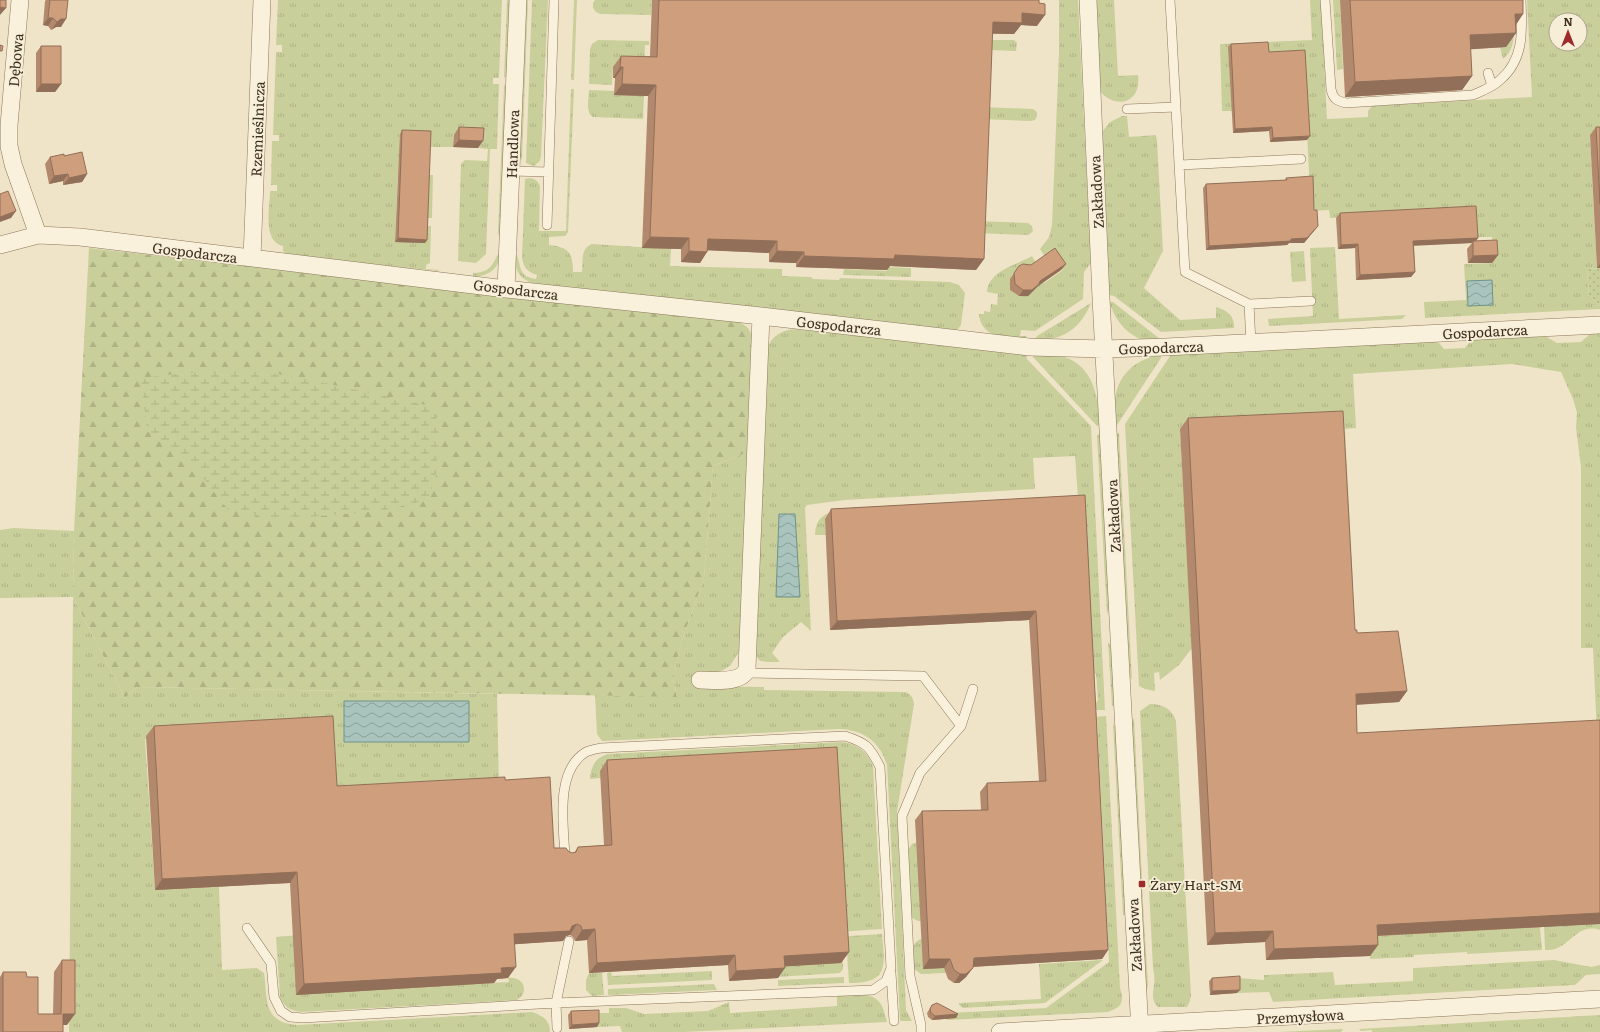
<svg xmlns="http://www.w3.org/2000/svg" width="1600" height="1032" font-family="Literata,serif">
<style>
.grass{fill:url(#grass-tufts);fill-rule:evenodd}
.forest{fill:url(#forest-firs)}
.wetland{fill:url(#wetland-marsh)}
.garden{fill:url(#garden-dots)}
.water{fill:url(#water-waves);stroke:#6f938a}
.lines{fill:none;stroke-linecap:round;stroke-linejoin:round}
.service-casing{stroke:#8d765c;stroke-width:10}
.minor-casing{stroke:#8d765c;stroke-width:18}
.service{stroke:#faf1dc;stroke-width:9}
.minor{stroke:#faf1dc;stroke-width:17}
.wall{fill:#b2896c}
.shaded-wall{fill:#916f58}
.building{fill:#cf9f7d;stroke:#916f58}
.poi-dot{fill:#9e2a2b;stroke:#f7eed8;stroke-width:1.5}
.labels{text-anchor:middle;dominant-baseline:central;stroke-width:3.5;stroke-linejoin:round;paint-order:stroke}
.street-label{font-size:14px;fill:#3d2e20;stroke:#f7eed8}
.poi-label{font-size:14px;fill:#3d2e20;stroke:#f7eed8;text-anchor:start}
</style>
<defs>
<pattern id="grass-tufts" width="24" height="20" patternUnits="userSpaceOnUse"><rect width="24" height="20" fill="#c9cf9b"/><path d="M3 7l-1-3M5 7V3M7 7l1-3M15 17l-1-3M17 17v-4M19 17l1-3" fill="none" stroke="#aeb285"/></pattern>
<pattern id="forest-firs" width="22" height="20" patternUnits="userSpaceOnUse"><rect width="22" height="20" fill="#c9cf9b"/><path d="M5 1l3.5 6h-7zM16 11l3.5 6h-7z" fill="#aeb285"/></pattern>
<pattern id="wetland-marsh" width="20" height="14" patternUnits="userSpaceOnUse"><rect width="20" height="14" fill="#c9cf9b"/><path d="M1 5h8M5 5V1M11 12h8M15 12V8" fill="none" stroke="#aeb285"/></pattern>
<pattern id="garden-dots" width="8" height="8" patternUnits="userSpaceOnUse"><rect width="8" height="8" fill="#c9cf9b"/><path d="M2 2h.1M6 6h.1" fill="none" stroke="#aeb285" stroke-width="1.8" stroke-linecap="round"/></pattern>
<pattern id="water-waves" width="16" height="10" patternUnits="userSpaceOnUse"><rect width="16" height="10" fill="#a9c4bc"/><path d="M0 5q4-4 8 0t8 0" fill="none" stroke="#8ba098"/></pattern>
</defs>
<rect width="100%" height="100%" fill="#f0e4c8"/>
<!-- grass -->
<path class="grass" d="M278 0H502L499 78H493V84H499L497 149H490L486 254 476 263 458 261 461 164 465 160 487 161 488 149 478 148 479 136 454 135 453 147H428L398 173 395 242 425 226H431L430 263 426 265V269L439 270 438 271 287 255 283 251V246C262 241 270 208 270 191H277V185H271L272 141H279V135H273L276 52H282V45H276Z
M507 0H511L508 74 504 78Z
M524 0H528L522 160 520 157Z
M532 0H548L541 156 540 161 534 166 526 163Z
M574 0H577L574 80H571Z
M595 0H652L651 15 600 14 596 12 593 8V3Z
M1059 0H1078L1091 263 1084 272 1083 299 1035 331 1021 330 1020 336H1026V339C1008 338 981 339 979 314H984V311L990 312 991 304 997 305 998 294 987 292C988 271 1016 265 1032 256L1036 263 1033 265 1044 283 1063 270 1052 253 1045 257 1040 249 1049 237 1052 225 1059 53Z
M1093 0H1114L1118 76 1138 75C1142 104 1114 110 1099 90Z
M1310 0H1321L1327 119 1368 117V111L1372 106 1532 97 1527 0H1600V135L1590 136 1597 268 1587 269 1589 295 1600 306V309L1425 318 1424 302 1466 300 1464 264 1493 263 1492 237H1474L1473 211 1330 218 1329 210 1311 211 1303 54 1266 56 1229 48 1232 111H1222L1220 44 1312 40ZM1556 20H1580V44H1556Z
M1333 0H1340L1343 69 1337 70Z
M1514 28C1514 40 1513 51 1503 59L1500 47Z
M598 40 649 41V45H645L644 84 613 67 612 85 589 84 590 49 592 44Z
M991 40H1014L1017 43 1016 51 988 50Z
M504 85 508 88 500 237 498 233Z
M571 89H574L568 232 565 236 549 237V245C568 247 573 252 573 272H582C583 261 580 249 592 244L671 249 670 266 782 269V276L811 277 813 279 839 280 840 278 950 282 959 285 965 293 961 325 958 329 952 331 537 285C519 279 514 271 515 253 523 262 515 276 536 279L537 275C527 272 523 267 522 257L525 179C532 177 537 179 540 186L539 231H566Z
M589 90 641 92 644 94 643 119 593 117C585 112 589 98 589 90Z
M982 107 1033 109 1037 112V116L1035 120 1031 121 982 119Z
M1122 116H1127L1129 137 1156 135 1157 141 1163 251 1144 288 1180 320 1216 318V307C1227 310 1235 316 1234 328L1161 332 1114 296 1108 295 1102 132 1110 122Z
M427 175H433L432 218H426Z
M978 221 1028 223 1032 226 1033 231 1030 234 1027 235 977 233Z
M1335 247 1339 319 1406 315 1402 319 1269 326 1268 319 1313 316 1310 248Z
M1304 251 1306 281 1292 282 1290 252Z
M499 253H501C499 269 489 276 473 277V273C491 272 491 266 499 253Z
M887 267 911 268V277L843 275 844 269 887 271Z
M1110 302H1113L1160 339C1157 339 1154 341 1151 341 1132 341 1113 320 1110 302Z
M1091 303C1081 328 1062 342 1035 339L1037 336Z
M796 329 1026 354 1027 359 1091 426 1105 710H1096V703L1098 700 1096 674H1090L1088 627 825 519 826 535H815C816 520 821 515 835 511L1078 498 1075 456 1033 458 1035 489 845 500 807 505 805 508 811 631 801 622 783 637 772 653 780 662H768L760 661 756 656 755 646 767 349C772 335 782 330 796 329Z
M1600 332V799L1593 648H1581V467L1576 427 1577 413 1573 399 1561 372 1512 364 1353 374 1356 428 1345 429 1353 583H1344L1180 429 1192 648 1179 665 1160 680 1159 672 1154 673 1155 691 1145 689 1139 686 1125 424 1170 356V354L1430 341 1439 343 1444 349 1465 348 1470 342 1477 338 1545 336 1557 343 1581 342 1590 334Z
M1034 355C1043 355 1056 354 1065 357 1095 368 1098 399 1100 425L1097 426 1033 357Z
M1161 355V358L1117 425H1115C1115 417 1113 408 1115 399 1118 374 1137 358 1161 355Z
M1119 433 1132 680 1130 677 1115 434Z
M1099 434H1101L1110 606 1107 614 1097 436Z
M750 451 742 647 730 666 695 686 762 687H764V690L905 692C911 694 913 697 914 704L897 812 906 1010 912 1021H900L887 765C880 742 864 730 839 729L605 741H602L597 734 595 695 677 696 673 680 680 646 704 578 713 466Z
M14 528 74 531 73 597 125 698 137 687 497 694 499 787 329 796 325 727 145 739 155 889 219 886 222 970 257 968 264 973C268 999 262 1022 297 1025L532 1012C543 1016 550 1020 550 1032H69L73 597 0 598V530Z
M1108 642 1111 647 1115 704 1113 706H1112Z
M1150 704C1163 704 1172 709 1176 721L1191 995 1190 1001 1187 1007H1158C1151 1000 1153 993 1154 985 1155 979 1154 973 1153 968L1140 711Z
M1106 716 1120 988C1124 1001 1123 1007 1108 1012L947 1020 946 1018 949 1013 1046 1008 1109 962 1097 717Z
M1134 718 1142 880H1139L1132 722Z
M1113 724 1116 728 1126 914 1123 915Z
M842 742C857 744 867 751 873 766L882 929 838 932 600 778 590 779C591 766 595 758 608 754Z
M917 842 921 921H918L912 918 911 914 908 850 912 844Z
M1139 887H1142L1148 986 1146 992Z
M1600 924V930C1579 923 1571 944 1555 949 1552 950 1548 950 1545 950L1544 927Z
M1540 927 1542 950 1467 954V952L1414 955V957L1370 959V936Z
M882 934C885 966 889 983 849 983L846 939 849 936Z
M300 935 454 985 509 982 508 978C524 976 530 992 517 1000L301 1012C289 1010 285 1008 280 997L276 937Z
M842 939 843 969 840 973 777 977V965Z
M921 939 946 968V973L921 974 914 969C914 959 909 943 921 939Z
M1103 960 1045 1003 963 1008 959 1005V1003L1041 999 1039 964Z
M1554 960 1591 967 1600 965V974L1586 975 1575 985 1273 1002 1269 992 1237 993 1239 978 1264 980V975L1333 972 1335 985 1413 981V969L1414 968Z
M712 971V980L608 985 607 973 611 972 612 976Z
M589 973H602L604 995 592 996 586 990V980Z
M844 977V983L778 986V980Z
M714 984 717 990 608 995V989Z
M866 995C882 998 883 1008 887 1022L685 1032H622L620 1026 597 1027 596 1013H609V1008H626L644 1014 708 1011 729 1002 730 1013 837 1006V996Z
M1600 1015V1032H1372V1030L1361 1031 1359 1029Z
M1343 1029 1341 1032H1278Z"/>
<!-- forest -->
<path class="forest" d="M89 248 740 322 748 328 752 335 750 451 713 466 704 578 680 646 673 680 677 697 137 687 125 698 73 597 74 531Z"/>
<!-- wetland -->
<path class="wetland" d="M262 371 325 383 435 407 439 437 436 476 428 500 381 511 274 520 227 509 191 462 147 431 141 378 183 373Z"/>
<!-- garden -->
<path class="garden" d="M1600 268V306L1589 295 1587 269Z"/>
<!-- water -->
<path class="water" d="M1492 280 1493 305 1468 306 1467 281Z
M779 514H795L800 597H776Z
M344 701H469V742H344Z"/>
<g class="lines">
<defs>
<path id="service" d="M1170 0 1185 272 1249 304
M1325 0 1331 89C1333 99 1337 101 1346 103L1473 95C1482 91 1493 87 1500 80 1525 59 1522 29 1521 0
M1488 73 1492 86
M1127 109 1176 107
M1180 165 1301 159
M511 171 549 172
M547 225 554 0
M1251 343 1249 304 1311 301
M746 673 923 676 961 726
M247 928 271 963 274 997 281 1011 290 1017 303 1018 556 1003 569 941
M891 973 894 1021
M557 1028 556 1003 873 990 886 981 891 968 880 767C870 747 867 743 845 736L601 748C596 749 590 750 586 752 554 771 564 827 565 858
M921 1032V1025L910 976 902 816 920 773 961 726 973 689"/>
<path id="minor" d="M20 0 9 125V146L13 164 38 235
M1088 0 1101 298 1140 1032
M0 245 38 235 80 237 506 289 761 316 1029 347 1104 349 1166 347 1600 325
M252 258 262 0
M506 289 518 0
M700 680C713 680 742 684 747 669L761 316
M1000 1032 1600 999"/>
</defs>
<!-- service casing -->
<use href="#service" class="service-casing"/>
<!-- minor casing -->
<use href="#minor" class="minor-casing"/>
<!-- service -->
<use href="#service" class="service"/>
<!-- minor -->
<use href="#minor" class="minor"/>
</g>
<!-- wall -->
<path class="wall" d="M46 0H68L61 27H56L51 30 48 26 43 25 45 1Z
M652 0H1039L1037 26 1021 25 1014 34H992L984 259 976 270 890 266 887 270 796 267V263L769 262V253L708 250 700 263 681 262V249L642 248 648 96 614 95 615 78H613V67L621 56H650Z
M1340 0H1523V14L1515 25 1516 33 1506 47 1470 49 1472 76 1462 90 1345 97Z
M1231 44 1269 52 1307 140 1270 142 1269 131 1233 133 1228 47Z
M41 46 61 84 55 92H36V53Z
M459 127 478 148 453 147 454 135Z
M1596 127H1600V268H1597L1590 135Z
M402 130 427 240 425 243 395 242 400 134Z
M64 156 87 174 82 182 63 185V181L49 184 45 164 50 157Z
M1286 178 1314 210 1318 226 1304 243H1289L1287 245 1206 250 1203 188 1206 184 1285 180Z
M1340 213 1478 238 1476 241 1498 255 1492 263H1468L1467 249 1472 243 1414 245 1415 272 1411 277 1356 280 1355 248 1338 249 1336 218Z
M1066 264 1061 270 1038 286 1028 296H1019L1010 290V279L1019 266Z
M1188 418 1357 633 1407 691 1399 702 1356 705 1357 733 1600 924 1378 936V945L1370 956 1266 960 1265 942 1207 945 1180 429Z
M1085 495 1108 950 1102 959 973 967 966 977 959 983H954L948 979 944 968 923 969 915 820 922 811 981 810 980 792 987 783 1039 782 1029 620 830 630 825 519 831 509Z
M154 726 337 786 505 780 554 848 568 851 572 853H574L578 847 604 845 600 771 607 760 849 952 841 963 785 966 778 978 729 981 728 965 589 973 587 940 575 941 573 937 570 935 566 936 563 941 515 944 508 978 497 979 494 983 296 995 290 883 155 890 146 736Z
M62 960 67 1025H63V1032H0V977L3 972 27 977 38 1014H53L54 972Z
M1212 978 1237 993 1210 995 1209 981Z
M932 1005 958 1014 956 1018 932 1020 928 1017 927 1013Z
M571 1011 599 1023 597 1027 569 1029 568 1015Z"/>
<!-- shaded-wall -->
<path class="shaded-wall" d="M0 7 6 8 0 15Z
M1022 13 1045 15 1037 26 1021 25 1014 34 985 33 993 22Z
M1515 14H1523L1514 28Z
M48 18H53L48 26 43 25Z
M61 19H66L61 27H56L51 30 57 22Z
M1516 33 1506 47 1460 50 1470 35Z
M620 67H623L615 78H613Z
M1472 76 1462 90 1345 97 1355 82Z
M41 84H61L55 92H36Z
M622 84 656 85 648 96 614 95Z
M1272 127 1269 131 1233 133 1235 129Z
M1310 136 1307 140 1270 142 1273 138Z
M459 140 483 141 478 148 453 147Z
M68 174 63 181 49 184 54 176Z
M87 174 82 182 63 185 69 178Z
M16 211 11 218 0 222V217Z
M1318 226 1304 243H1289L1287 245 1206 250 1209 246 1291 239Z
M650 237 689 238 681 249 642 248Z
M398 238 427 240 425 243 395 242Z
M1478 238 1475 242 1473 241 1472 243 1410 246 1413 241Z
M708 239 777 241 769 253 700 250Z
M1358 244 1355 248 1338 249 1341 245Z
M689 251 707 252 700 263 681 262Z
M777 251 804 252 796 263 769 262Z
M895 255 984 259 976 270 890 266 887 270 796 267 804 256Z
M1498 255 1492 263H1468L1473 256Z
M1066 264 1061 270 1038 286 1028 296H1019L1023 290 1040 281Z
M1600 264V268H1597Z
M1415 272 1411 277 1356 280 1360 275Z
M1036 611 1029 620 830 630 837 621Z
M1407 691 1399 702 1348 705 1356 694Z
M297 872 290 883 155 890 162 879Z
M1600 913V924L1370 936 1377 925Z
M577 924 570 935 566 936 563 941 506 945 514 934 572 926Z
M595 929 587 940 575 941 582 930Z
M1273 931 1265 942 1207 945 1215 933Z
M1378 945 1370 956 1266 960 1274 949Z
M1108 950 1102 959 968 967 974 958Z
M849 952 841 963 777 967 784 956Z
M735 955 728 965 589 973 597 963Z
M929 959H950L944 968 923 969Z
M516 967 508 978 497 979 494 983 296 995 304 984Z
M785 968 778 978 729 981 736 971Z
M973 968 966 977 959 983H954L960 974Z
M1240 990 1237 993 1210 995 1212 991Z
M63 1014H75L67 1025H55Z
M958 1014 956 1018 932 1020 935 1016Z
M599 1023 597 1027 569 1029 572 1025Z"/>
<!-- building -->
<path class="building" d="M0 0H6V8L0 7Z
M50 0H68L66 19H61L57 22 53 18H48Z
M659 0H1039V3L1045 4V15L1022 13V23L993 22 984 259 895 255 894 259 804 256V252L777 251V241L708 239 707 252 689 251V238L650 237 656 85 622 84 623 67H620L621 56 657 57Z
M1350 0H1523V14H1515L1516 33 1470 35 1472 76 1355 82Z
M1268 42 1269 52 1305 50 1310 136 1273 138 1272 127 1235 129 1231 44Z
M0 45 3 46 2 51H0Z
M41 46H61V84H41Z
M459 127 484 128 483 141 459 140Z
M1596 127H1600V204Z
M402 130 431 131 427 240 398 238Z
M82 152 87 174 69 178 68 174 54 176 50 157 64 154V156Z
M1313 176 1314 210H1317L1318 226 1307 238 1291 239V241L1209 246 1206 184 1287 180 1286 178Z
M8 191 16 211 0 217V194Z
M1476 206 1478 238 1413 241 1415 272 1360 275 1358 244 1341 245 1340 213Z
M1497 240 1498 255 1473 256V241Z
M1055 248 1066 264 1040 281 1039 284 1032 290H1023L1015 284 1014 273 1019 266 1023 264 1031 265Z
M1343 411 1355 630H1357V633L1398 631 1407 691 1356 694 1357 733 1600 720V913L1377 925 1378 945 1274 949 1273 931 1215 933 1188 418Z
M1085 495 1108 950 974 958 973 968 966 974H960L954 970 950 959H929L922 811 988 810 987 783 1046 781 1036 611 837 621 831 509Z
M333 716 337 786 505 777V780L550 777 554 848H566L568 851 572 853 576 852 578 847 612 845 607 760 837 747 849 952 784 956 785 968 736 971 735 955 597 963 595 929 582 930 581 926 577 924 572 926 570 931 514 934 516 967 501 968 502 973 304 984 297 872 162 879 154 726Z
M62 960H75V1014H63V1032H3V972H26L27 977H38V1014H61Z
M1240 976V990L1212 991V978Z
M937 1003 958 1014 935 1016 931 1013 930 1009 932 1005Z
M599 1010V1023L572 1025 571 1011Z"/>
<!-- markers -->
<rect class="poi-dot" x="1138" y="880" width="8" height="8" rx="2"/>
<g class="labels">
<!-- street labels -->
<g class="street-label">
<text transform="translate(15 60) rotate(-85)">Dębowa</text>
<text transform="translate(257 129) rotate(-88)">Rzemieślnicza</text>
<text transform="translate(512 144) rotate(-88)">Handlowa</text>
<text transform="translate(1096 192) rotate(-93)">Zakładowa</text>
<text transform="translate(195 252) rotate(7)">Gospodarcza</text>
<text transform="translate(516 289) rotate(7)">Gospodarcza</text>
<text transform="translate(839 325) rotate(6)">Gospodarcza</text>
<text transform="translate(1485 331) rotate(-3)">Gospodarcza</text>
<text transform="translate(1161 347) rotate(-2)">Gospodarcza</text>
<text transform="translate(1113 516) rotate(-93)">Zakładowa</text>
<text transform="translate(1134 935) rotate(-93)">Zakładowa</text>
<text transform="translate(1300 1016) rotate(-3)">Przemysłowa</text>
</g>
<!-- poi labels -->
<g class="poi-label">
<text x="1150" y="884">Żary Hart-SM</text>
</g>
</g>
<!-- north arrow -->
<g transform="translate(1568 32)"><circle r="19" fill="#f7eed8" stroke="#ada18e"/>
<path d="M0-3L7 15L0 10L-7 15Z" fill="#9e2a2b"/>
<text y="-6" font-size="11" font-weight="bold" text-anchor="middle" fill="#3d2e20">N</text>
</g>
</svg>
